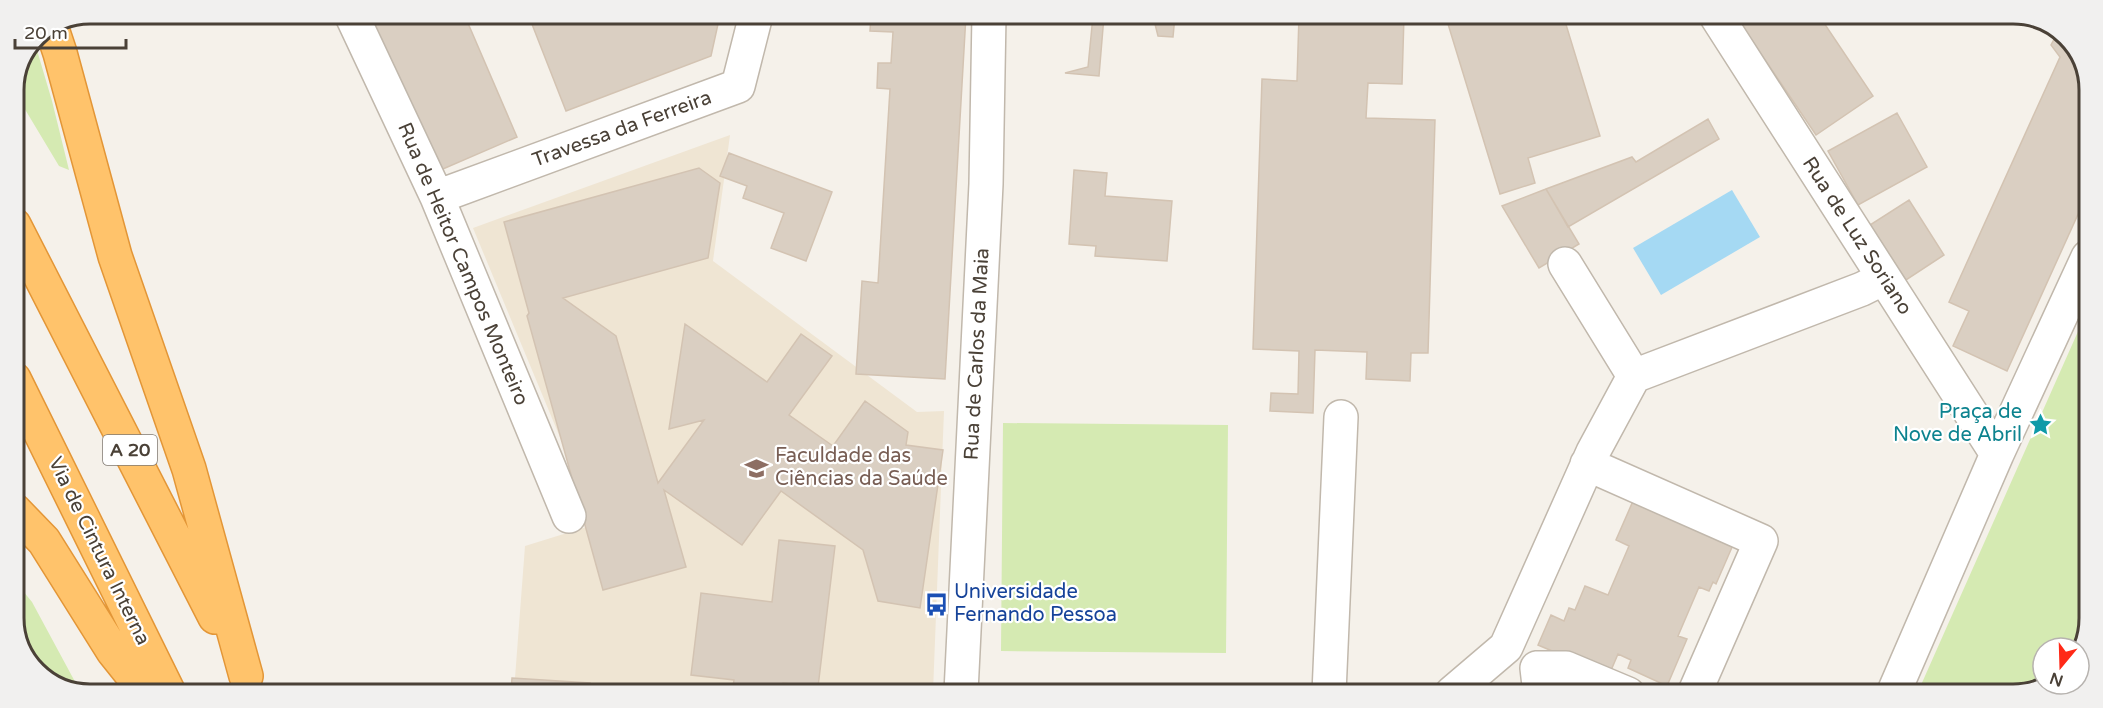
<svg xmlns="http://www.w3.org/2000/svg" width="2103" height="708" font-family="'Varela Round',sans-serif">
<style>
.education{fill:#efe5d3}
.green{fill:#d5eab2}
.water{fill:#a5d9f3}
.building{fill:#dacfc2;stroke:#d3c3b2;stroke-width:1.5}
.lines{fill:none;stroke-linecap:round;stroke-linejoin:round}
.minor-casing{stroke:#c1b8ac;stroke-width:36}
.highway-casing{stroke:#e39637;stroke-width:36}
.minor{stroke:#fff;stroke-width:33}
.highway{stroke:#ffc36b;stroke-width:33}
.labels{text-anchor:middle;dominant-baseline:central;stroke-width:4.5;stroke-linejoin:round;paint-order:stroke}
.shield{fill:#fff;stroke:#807a73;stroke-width:1.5}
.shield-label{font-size:18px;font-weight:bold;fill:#4a4137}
.street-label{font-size:20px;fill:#4a4137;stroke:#fff}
.culture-label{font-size:20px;fill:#0d838f;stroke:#fff;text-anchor:end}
.education-label{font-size:20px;fill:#785e54;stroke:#fff;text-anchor:start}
.transit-label{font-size:20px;fill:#164399;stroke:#fff;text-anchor:start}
.rim{fill:none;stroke:#4a4137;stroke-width:3}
</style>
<rect width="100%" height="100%" fill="#f5f1ea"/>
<!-- education -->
<path class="education" d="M730 135 713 261 917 412 944 411 933 692 514 691 525 546 596 524 473 228Z"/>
<!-- green -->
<path class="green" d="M34 40 52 101 69 170 59 166 14 91V85Z
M2088 309 2086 642 2079 651V648H2043L2044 684 2013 694H1917Z
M1003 423 1228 425 1226 653 1001 651Z
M14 580 32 602 80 691H66L30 665 14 623Z"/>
<!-- water -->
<path class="water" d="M1732 190 1760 237 1661 295 1633 248Z"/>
<!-- building -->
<path class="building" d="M368 14H464L517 137 436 172Z
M528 14 720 15 711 56 566 111Z
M871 15H966L945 379 856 374 862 281 878 283 890 89 877 88 878 63H891L893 32 870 31Z
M1085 16H1104L1099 76 1065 73 1088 67 1093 16Z
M1153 16H1175L1173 37 1158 36Z
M1299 16H1404L1402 84 1368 83 1366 118 1435 120 1428 353H1411L1410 381 1366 379 1367 352 1315 350 1313 413 1270 411 1271 393 1298 394 1299 351 1253 349 1262 79 1297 81Z
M1472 16 1567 17 1564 18 1600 136 1528 158 1535 183 1500 194 1448 24Z
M1736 17H1820L1873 96 1816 135Z
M2058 32 2073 43 2089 85V190L2007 371 1953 346 1969 311 1949 302 2060 57 2051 45Z
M1897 113 1927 167 1858 205 1828 151Z
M1708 119 1719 139 1568 227 1546 189 1632 157 1636 162Z
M729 153 832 192 806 261 771 248 784 213 743 198 747 186 720 176Z
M699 168 720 183 708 258 563 298 616 336 658 483 704 420 669 429 685 324 767 382 801 334 832 356 789 415 833 446 865 401 908 432 906 445 943 450 920 608 878 601 863 550 781 491 742 545 664 490 686 567 603 590 527 316 529 313 504 222Z
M1074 170 1107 173 1105 196 1172 201 1167 261 1095 256 1096 246 1069 244Z
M1546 189 1579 244 1539 268 1502 206Z
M1909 200 1944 255 1906 280 1870 225Z
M1633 501 1733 545 1716 584 1713 582 1709 591 1699 587 1678 636 1687 639 1667 686 1628 668 1631 660 1618 654 1609 675 1538 645 1551 615 1564 621 1569 608 1575 610 1585 586 1608 595 1629 546 1616 540Z
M779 540 835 546 818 687 783 683 782 692H732L734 680 691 675 701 593 772 602Z
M512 678 590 683 589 692 511 691Z
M1484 683 1522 693H1481Z"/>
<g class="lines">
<defs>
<path id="minor" d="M351 14 437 197 569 516
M1717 17 1997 454
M437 197 738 86 756 15
M1565 264 1634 376
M1587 464 1761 541 1694 694
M961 692 986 184 989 15
M1329 693 1341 417
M1452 693 1506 647 1593 452 1634 376 1862 289 1884 278
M1540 694 1537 668H1566L1628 694
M1893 694 1997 454 2088 257"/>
<path id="highway" d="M52 29 60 53 115 256 189 469 246 676
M14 225 215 617
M14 379 168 691
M14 510 44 541 113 651 145 691"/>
</defs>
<!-- minor casing -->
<use href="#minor" class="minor-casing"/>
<!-- highway casing -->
<use href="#highway" class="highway-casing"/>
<!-- minor -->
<use href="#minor" class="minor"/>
<!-- highway -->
<use href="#highway" class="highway"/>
</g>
<!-- icons -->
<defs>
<symbol id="sight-bare" viewBox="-9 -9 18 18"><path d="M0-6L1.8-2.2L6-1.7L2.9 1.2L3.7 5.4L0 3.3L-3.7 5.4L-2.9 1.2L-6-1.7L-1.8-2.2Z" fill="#0f9aa8" stroke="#fff" stroke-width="2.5" paint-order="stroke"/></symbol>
<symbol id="school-bare" viewBox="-9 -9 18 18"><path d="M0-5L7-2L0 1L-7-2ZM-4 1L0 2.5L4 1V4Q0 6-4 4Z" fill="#8d6e63" stroke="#fff" stroke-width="2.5" paint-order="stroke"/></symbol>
<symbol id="bus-bare" viewBox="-9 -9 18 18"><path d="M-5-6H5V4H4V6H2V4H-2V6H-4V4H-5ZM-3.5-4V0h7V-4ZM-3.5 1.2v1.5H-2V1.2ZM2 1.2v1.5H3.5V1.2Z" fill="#1a4fb4" stroke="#fff" stroke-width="2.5" paint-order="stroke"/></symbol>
</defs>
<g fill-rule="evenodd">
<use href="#sight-bare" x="2024" y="408" width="33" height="33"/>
<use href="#school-bare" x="740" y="452" width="33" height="33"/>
<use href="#bus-bare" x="920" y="588" width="33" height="33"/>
</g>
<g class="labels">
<!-- shield labels -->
<rect class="shield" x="103" y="435" width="54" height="30" rx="4.5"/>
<g class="shield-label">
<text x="130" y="450">A 20</text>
</g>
<!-- street labels -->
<g class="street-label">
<text transform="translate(622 129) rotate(-20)">Travessa da Ferreira</text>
<text transform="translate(1857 236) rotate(57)">Rua de Luz Soriano</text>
<text transform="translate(463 264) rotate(67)">Rua de Heitor Campos Monteiro</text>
<text transform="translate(977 354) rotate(-87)">Rua de Carlos da Maia</text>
<text transform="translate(99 551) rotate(64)">Via de Cintura Interna</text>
</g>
<!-- culture labels -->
<g class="culture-label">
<text x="2022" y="412">Praça de<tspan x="2022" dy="23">Nove de Abril</tspan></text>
</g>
<!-- education labels -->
<g class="education-label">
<text x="775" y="456">Faculdade das<tspan x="775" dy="23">Ciências da Saúde</tspan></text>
</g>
<!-- transit labels -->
<g class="transit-label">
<text x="954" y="592">Universidade<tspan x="954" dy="23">Fernando Pessoa</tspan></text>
</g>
</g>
<!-- crop -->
<path d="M0 0H2103V708H0ZM90 24H2013A66 66 0 0 1 2079 90V618A66 66 0 0 1 2013 684H90A66 66 0 0 1 24 618V90A66 66 0 0 1 90 24Z" fill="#f1f0ef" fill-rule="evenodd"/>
<path class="rim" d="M90 24H2013A66 66 0 0 1 2079 90V618A66 66 0 0 1 2013 684H90A66 66 0 0 1 24 618V90A66 66 0 0 1 90 24Z"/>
<!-- north arrow -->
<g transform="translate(2061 666) rotate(199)"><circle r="28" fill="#ffffff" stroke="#b7b3af" stroke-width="1.5"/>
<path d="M0-4.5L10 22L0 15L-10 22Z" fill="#ff2917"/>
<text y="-9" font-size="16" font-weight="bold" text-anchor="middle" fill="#4a4137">N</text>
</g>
<!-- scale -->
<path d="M15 39v9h111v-9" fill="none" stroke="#4a4137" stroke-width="3"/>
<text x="24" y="39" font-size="18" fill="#4a4137" stroke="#ffffff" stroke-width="4.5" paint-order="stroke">20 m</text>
</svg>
